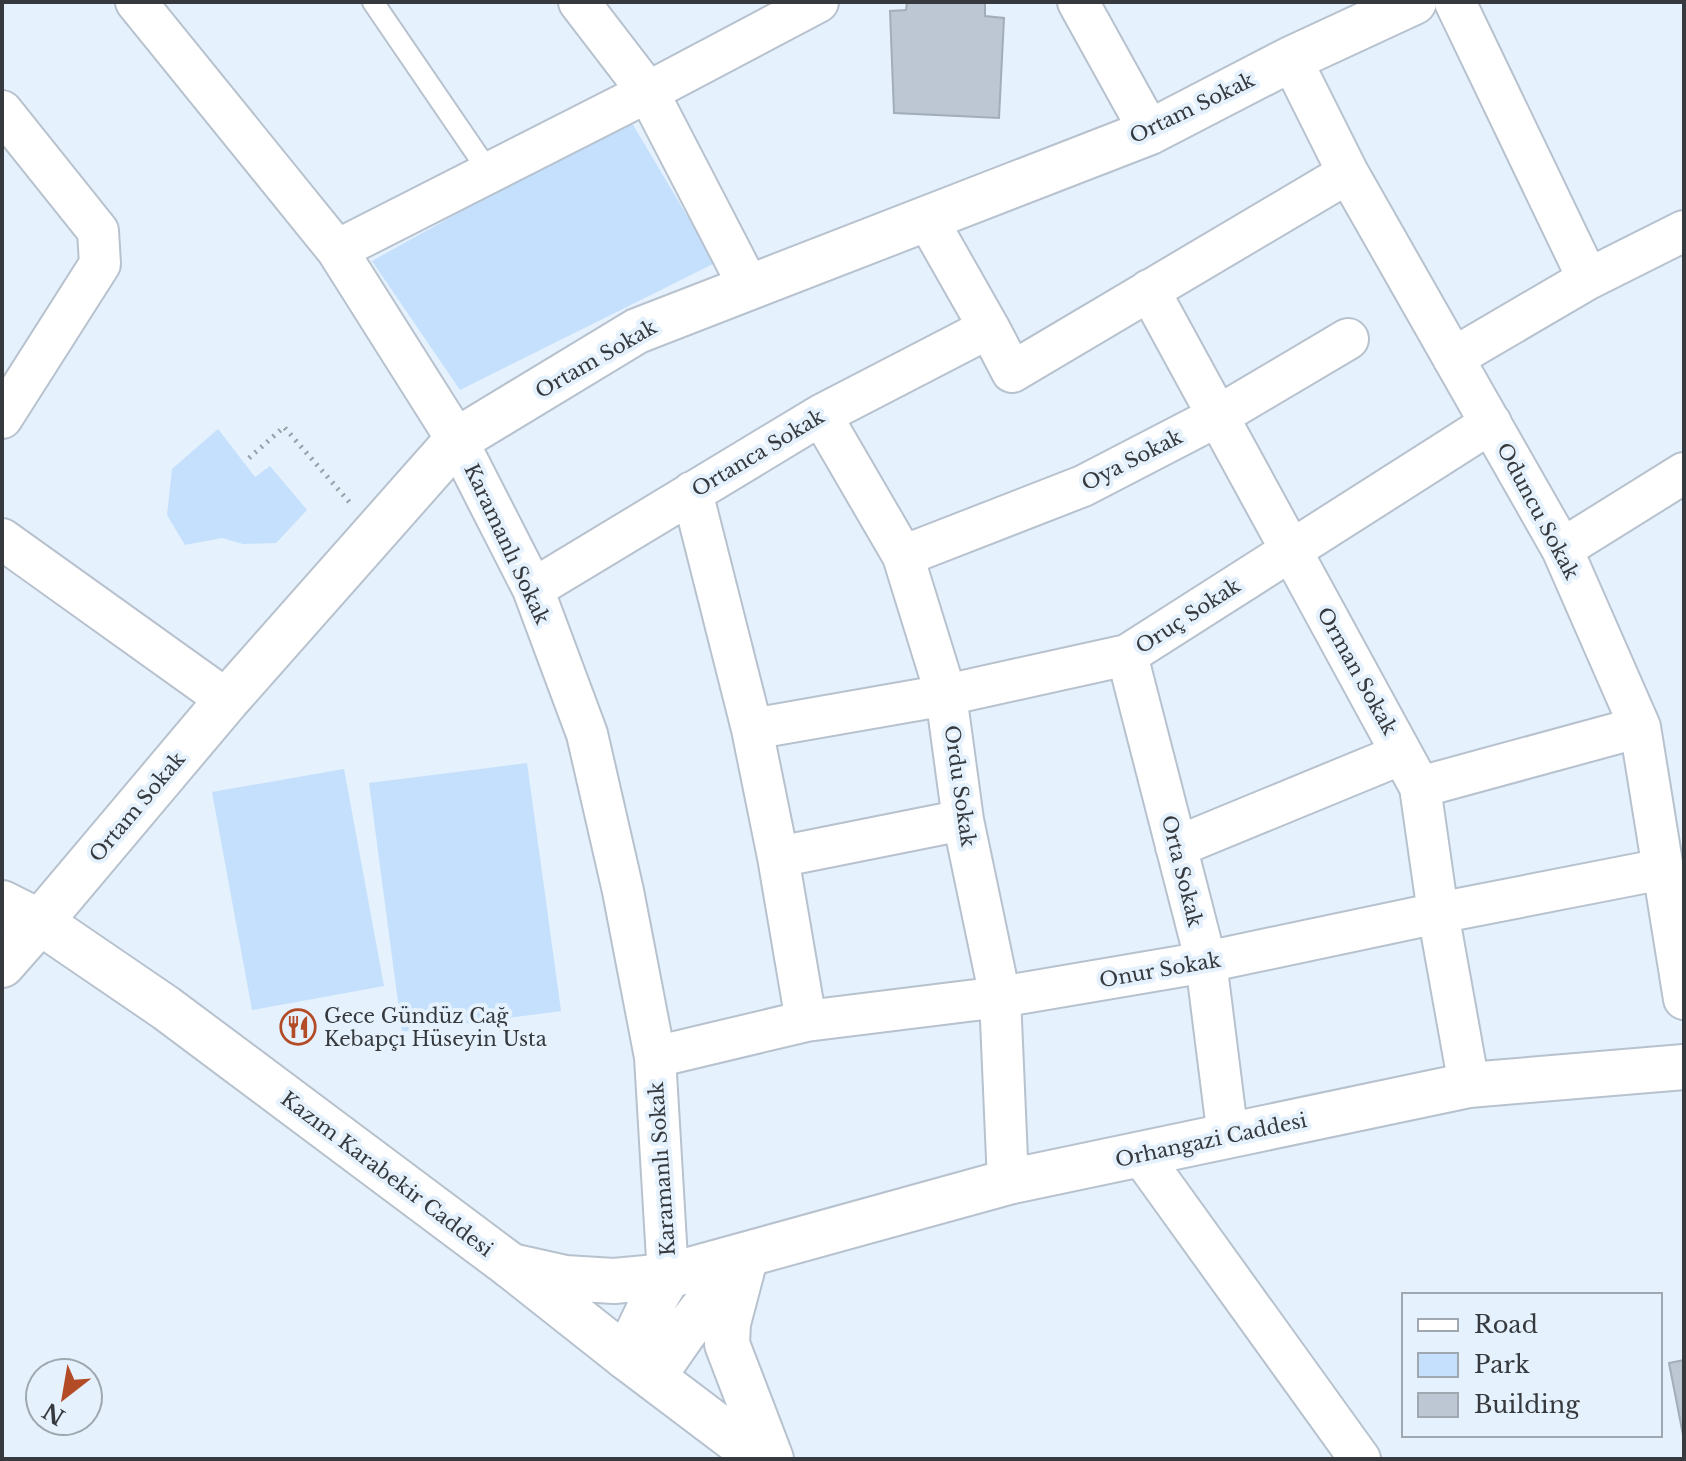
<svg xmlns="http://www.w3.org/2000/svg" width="1686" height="1461" font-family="'Libre Baskerville',serif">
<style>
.green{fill:#c4e0fd}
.building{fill:#bcc7d3;stroke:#a2adb8;stroke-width:2}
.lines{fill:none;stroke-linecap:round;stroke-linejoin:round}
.service-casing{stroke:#b7c2ce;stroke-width:24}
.minor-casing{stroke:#b7c2ce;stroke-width:44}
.tertiary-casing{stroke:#b7c2ce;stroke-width:48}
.secondary-casing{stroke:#b7c2ce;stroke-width:48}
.path{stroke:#97a0a8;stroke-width:5;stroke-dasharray:2 6;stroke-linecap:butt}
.service{stroke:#fff;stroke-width:20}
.minor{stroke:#fff;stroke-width:40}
.tertiary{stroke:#fff;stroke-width:44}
.secondary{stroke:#fff;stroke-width:44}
.labels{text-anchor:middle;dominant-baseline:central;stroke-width:8;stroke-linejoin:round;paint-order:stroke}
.street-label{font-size:20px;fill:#363a3f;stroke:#e5f1fc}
.poi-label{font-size:20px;fill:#363a3f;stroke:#e5f1fc;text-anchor:start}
</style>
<rect width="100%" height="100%" fill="#e5f1fc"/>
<!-- green -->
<path class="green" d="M629 118 715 263 460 390 372 261Z
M218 429 255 477 270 466 307 510 276 543 243 544 222 538 185 545 167 515 172 469Z
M527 763 561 1011 402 1032 369 783Z
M344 769 384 986 252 1010 212 792Z"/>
<!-- building -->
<path class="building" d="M907 2H985V16L1004 18 999 118 894 113 890 11 906 10Z
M1684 1360V1440L1669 1363Z"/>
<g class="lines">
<defs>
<path id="service" d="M373 2 489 172"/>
<path id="minor" d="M136 2 337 250 457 440 533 589 587 734 623 891 655 1057 668 1276
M579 2 648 92 749 287
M1078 2 1150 132
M1455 2 1588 279
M1291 59 1348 173 1562 549 1640 727 1684 999
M2 111 98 231 100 264 2 418
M926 217 989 328 1012 372 1348 173
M337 250 648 92 818 2
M1149 290 1420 787 1438 913 1469 1085
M1453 358 1588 279 1684 231
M821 415 903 556 946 695 963 820 1000 997 1008 1182
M692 492 752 729 778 857 806 1021
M2 539 227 700
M1562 549 1684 473
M903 556 1083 486 1218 416 1348 339
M533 589 821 415 989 328
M1127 655 1206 962 1228 1137
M752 729 946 695 1127 655 1491 423
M1420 787 1640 727
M1176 847 1402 754
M778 857 963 820
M655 1057 806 1021 1000 997 1206 962 1438 913 1663 869
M1141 1155 1360 1459"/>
<path id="tertiary" d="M2 965 40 922 227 700 457 440 637 331 1150 132 1291 59 1414 2
M746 1255 728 1323 727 1344 771 1459
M511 1266 565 1278 614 1281 668 1276 1008 1182 1469 1085 1684 1067
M626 1357 649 1309 668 1276
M653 1377 685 1331 737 1266"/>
<path id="secondary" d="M2 903 40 922 166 1008 511 1266 626 1357 761 1459"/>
</defs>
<!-- service casing -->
<use href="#service" class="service-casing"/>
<!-- minor casing -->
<use href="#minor" class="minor-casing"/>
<!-- tertiary casing -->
<use href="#tertiary" class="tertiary-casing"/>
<!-- secondary casing -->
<use href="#secondary" class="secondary-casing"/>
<!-- path -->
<path class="path" d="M249 458 284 427 351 504"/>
<!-- service -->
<use href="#service" class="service"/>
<!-- minor -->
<use href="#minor" class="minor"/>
<!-- tertiary -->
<use href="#tertiary" class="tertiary"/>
<!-- secondary -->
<use href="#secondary" class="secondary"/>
</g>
<!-- icons -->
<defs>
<symbol id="restaurant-ring" viewBox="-11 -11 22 22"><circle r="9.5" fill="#e5f1fc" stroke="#b24b26" stroke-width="1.5"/><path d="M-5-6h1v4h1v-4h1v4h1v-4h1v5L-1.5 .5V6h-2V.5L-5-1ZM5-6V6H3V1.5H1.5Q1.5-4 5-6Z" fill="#b24b26"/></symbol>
</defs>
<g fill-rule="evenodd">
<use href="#restaurant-ring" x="278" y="1007" width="40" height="40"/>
</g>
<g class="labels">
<!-- street labels -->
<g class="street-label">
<text transform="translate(1192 108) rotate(-26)">Ortam Sokak</text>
<text transform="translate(596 359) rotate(-30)">Ortam Sokak</text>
<text transform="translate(758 453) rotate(-31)">Ortanca Sokak</text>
<text transform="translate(1132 460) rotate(-27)">Oya Sokak</text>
<text transform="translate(1538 511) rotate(62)">Oduncu Sokak</text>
<text transform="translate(507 544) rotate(65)">Karamanlı Sokak</text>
<text transform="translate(1188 616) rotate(-33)">Oruç Sokak</text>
<text transform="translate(1357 671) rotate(61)">Orman Sokak</text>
<text transform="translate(960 786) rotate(82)">Ordu Sokak</text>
<text transform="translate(137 807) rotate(-50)">Ortam Sokak</text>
<text transform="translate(1182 871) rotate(76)">Orta Sokak</text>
<text transform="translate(1160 970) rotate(-10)">Onur Sokak</text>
<text transform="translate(1211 1140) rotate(-12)">Orhangazi Caddesi</text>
<text transform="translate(662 1169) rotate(-94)">Karamanlı Sokak</text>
<text transform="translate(387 1174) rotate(37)">Kazım Karabekir Caddesi</text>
</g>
<!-- poi labels -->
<g class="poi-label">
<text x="324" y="1016">Gece Gündüz Cağ<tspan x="324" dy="23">Kebapçı Hüseyin Usta</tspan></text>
</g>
</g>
<!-- border -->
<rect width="1686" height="1461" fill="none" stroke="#363a3f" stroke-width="8"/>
<!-- legend -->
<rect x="1402" y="1293" width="260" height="144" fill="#e5f1fc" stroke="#9fa8b0" stroke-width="2"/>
<rect x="1418" y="1319" width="40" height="12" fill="#ffffff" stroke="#9fa8b0" stroke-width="2"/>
<text x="1474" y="1333" font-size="24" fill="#363a3f">Road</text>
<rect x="1418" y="1353" width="40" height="24" fill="#c4e0fd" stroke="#9fa8b0" stroke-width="2"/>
<text x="1474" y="1373" font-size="24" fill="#363a3f">Park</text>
<rect x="1418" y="1393" width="40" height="24" fill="#bcc7d3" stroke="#9fa8b0" stroke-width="2"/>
<text x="1474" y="1413" font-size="24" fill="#363a3f">Building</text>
<!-- north arrow -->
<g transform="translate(64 1397) rotate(211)"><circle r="38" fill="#e5f1fc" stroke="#9fa8b0" stroke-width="2"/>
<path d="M0-6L14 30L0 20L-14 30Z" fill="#b24b26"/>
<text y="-12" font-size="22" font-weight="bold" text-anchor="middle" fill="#363a3f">N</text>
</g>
</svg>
